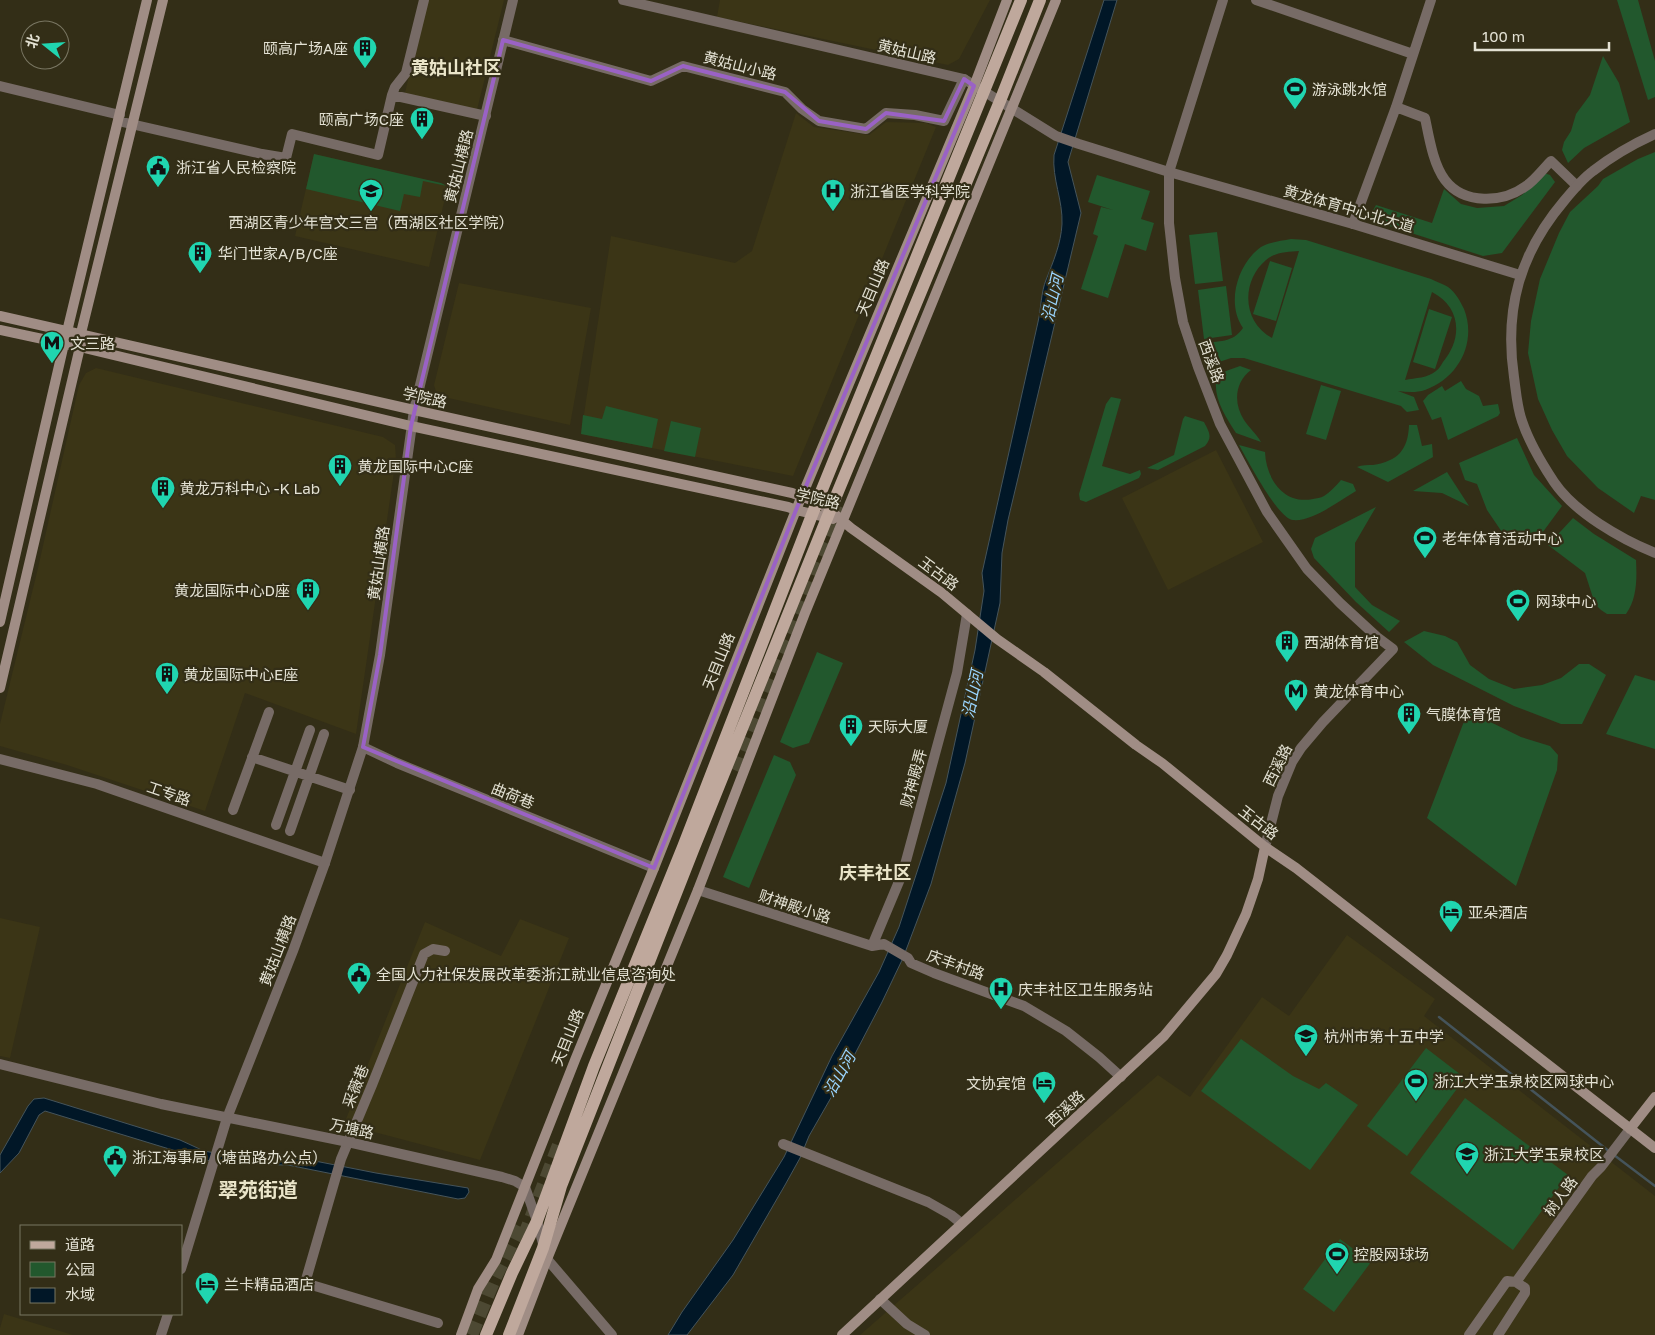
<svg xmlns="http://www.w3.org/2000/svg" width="1655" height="1335" font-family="'Golos Text','Noto Sans SC',sans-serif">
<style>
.built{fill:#3b3516}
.green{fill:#22582d;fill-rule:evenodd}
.water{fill:#011727;stroke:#45545b}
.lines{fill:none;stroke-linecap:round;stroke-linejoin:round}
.stream{stroke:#45545b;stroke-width:2.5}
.trunk-tunnel{stroke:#4d4933;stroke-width:14;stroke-dasharray:14 7;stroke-linecap:butt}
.minor{stroke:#776b66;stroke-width:10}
.tertiary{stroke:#776b66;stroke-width:10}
.secondary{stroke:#a08d85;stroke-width:10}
.primary{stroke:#bfa89c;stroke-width:12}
.marked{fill:none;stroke:#9a62c5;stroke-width:4;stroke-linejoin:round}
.labels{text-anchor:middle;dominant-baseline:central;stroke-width:4.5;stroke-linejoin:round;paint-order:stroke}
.poi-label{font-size:15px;fill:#e3e1d3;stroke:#332e17;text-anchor:start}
.street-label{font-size:15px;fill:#e3e1d3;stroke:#332e17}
.water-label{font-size:16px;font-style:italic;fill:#9ad5ff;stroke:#332e17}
.quarter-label{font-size:18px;font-weight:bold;fill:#eae5c9;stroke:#332e17}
.district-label{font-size:20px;font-weight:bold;fill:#eae5c9;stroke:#332e17}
</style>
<rect width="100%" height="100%" fill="#332e17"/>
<!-- built -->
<path class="built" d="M427 0H504L476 114 404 97Z
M720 0H990L959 59 948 65 717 17Z
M796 113 814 127 869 135 886 122 926 123 936 127 793 476 581 434 611 236 735 263 752 251Z
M314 154 448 185 429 267 295 236Z
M459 283 591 308 570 425 444 397 437 395 434 385Z
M96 368 383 437 395 445 396 458 356 734 245 693 205 811 67 765 0 746V724L38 568 79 385 86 373Z
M1216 450 1263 542 1168 590 1122 498Z
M0 918 40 927 10 1058 0 1056Z
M520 919 569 938 480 1160 344 1124 425 922 501 956Z
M1347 935 1435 999 1424 1016 1655 1196V1335H860L1158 1075 1190 1097 1262 997 1289 1016Z
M4 1314 73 1335H0V1328Z"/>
<!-- green -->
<path class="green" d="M1617 0H1638L1655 61V97L1648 100Z
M1603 56 1619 83 1630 122 1584 148 1568 163 1562 150 1564 142 1571 131 1576 114 1590 95Z
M1655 152V500L1641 496 1634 513 1598 488 1567 456 1552 430 1538 399 1528 353 1531 321 1540 279 1559 233 1570 212 1598 186 1603 179 1638 159Z
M314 154 441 183 447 186 423 181 420 197 404 194 400 211 306 189Z
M1544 173 1550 175 1555 182 1502 253 1483 256 1380 223 1375 220 1371 214 1376 205 1432 223 1444 189 1461 204 1477 208 1504 206 1522 195Z
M1097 175 1150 191 1141 219 1154 223 1146 251 1125 244 1108 298 1081 289 1098 236 1093 234 1101 207 1113 210 1088 202Z
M1217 232 1223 281 1195 284 1189 235Z
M1291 239 1306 240 1431 279C1436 282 1444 284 1448 287 1456 293 1460 301 1464 309 1477 342 1459 378 1425 390 1416 393 1407 392 1398 391L1414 397 1419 410 1407 412 1401 406 1244 358H1231L1207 366 1202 343C1218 341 1233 343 1243 328 1226 304 1237 264 1261 247 1269 242 1281 241 1291 239ZM1299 251 1272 338C1242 322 1241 281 1266 260 1275 252 1288 252 1299 251ZM1432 292C1461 307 1463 338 1443 362 1441 365 1439 369 1436 371 1428 378 1415 378 1405 380Z
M1270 261 1292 268 1276 321 1253 314Z
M1226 286 1232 335 1204 339 1198 290Z
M1429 309 1452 317 1435 369 1413 362Z
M1240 366 1251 370C1235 382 1233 403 1244 420 1249 428 1256 433 1261 442L1236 433C1226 417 1214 400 1216 380L1226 371Z
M1461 381 1466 389 1479 396 1483 406 1498 404 1500 413 1498 416 1448 440 1441 417 1432 420 1423 401 1428 395 1442 386 1445 391Z
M1321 385 1341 391 1326 440 1306 434Z
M1111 397 1121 399 1102 466 1130 474 1140 470 1141 474 1139 478 1086 502 1080 500 1079 494 1106 404Z
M606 406 658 419 652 448 581 434 583 415 602 419Z
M1185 416 1204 422C1209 432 1213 437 1205 446L1158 470 1147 468 1174 455 1183 419Z
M671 421 701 428 695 457 664 451Z
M1409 425H1417L1422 446 1432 444 1433 457 1388 482 1357 467C1362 465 1368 465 1373 465 1398 461 1408 450 1409 425Z
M1517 438 1534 475 1562 506 1537 540 1508 541 1487 510 1477 484 1465 480 1459 463Z
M1239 445 1265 452C1266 478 1283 505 1313 499 1316 498 1321 498 1324 496 1330 492 1336 486 1341 480L1353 484 1356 491C1339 501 1312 522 1293 520 1278 519 1247 459 1239 445Z
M1447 472 1469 506 1442 493 1413 491Z
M1376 507 1355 543V587L1372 605 1400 621 1389 632 1356 602 1314 558 1311 549 1315 538Z
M1573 518 1594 534 1636 560C1637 579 1637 599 1626 614H1607L1601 610 1595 604 1585 573 1548 545Z
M1424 631 1445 636 1457 642 1470 665 1489 679 1514 689 1542 685 1561 678 1579 664H1589L1606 675 1582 724H1561L1514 706 1433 665 1404 642Z
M817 652 843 663 809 743 793 748 780 742Z
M1635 675 1655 681V749L1606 734Z
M1468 711 1521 737 1550 746 1558 755 1557 770 1516 886 1427 818Z
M774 755 790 762 796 775 749 888 723 877Z
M1241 1039 1293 1076 1319 1089 1326 1083 1358 1105 1310 1170 1201 1091Z
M1426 1048 1465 1078 1407 1156 1367 1126Z
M1465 1098 1568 1175 1513 1250 1410 1173Z
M1340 1239 1371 1262 1334 1312 1303 1289Z"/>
<!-- water -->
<path class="water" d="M1104 0H1117L1068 162 1081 213 1008 520 1002 553 1000 603 965 763 931 884 903 958 882 1002 844 1075 809 1136 800 1158 785 1185 733 1275 687 1335H668L682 1312 733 1240 784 1157 832 1056 879 972 899 927 946 783 975 650 984 591 982 573 1038 322C1041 309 1041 292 1046 280 1053 262 1061 244 1062 224 1063 200 1052 179 1054 155Z
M44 1098 180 1140 204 1151 227 1155 264 1151 376 1173 468 1188 469 1192 465 1198 458 1199 288 1165 225 1164 202 1159 45 1111 39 1115 19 1153 0 1173V1155L28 1106 34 1099Z"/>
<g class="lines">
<!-- stream -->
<path class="stream" d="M1439 1017 1610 1152
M1614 1155 1655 1186"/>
<!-- trunk-tunnel -->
<path class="trunk-tunnel" d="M732 769 839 506
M524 1237 559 1145
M471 1335 495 1277 522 1223"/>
<!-- minor -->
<path class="minor" d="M1223 0 1169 172V223L1175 278 1183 322 1198 367 1220 424 1267 512 1307 569 1340 603 1377 637 1393 649 1323 722 1301 748 1292 762 1278 796 1265 847
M1256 0 1413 54
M503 40 651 81 683 66 785 92 802 109 819 121 866 129 886 113 915 115 944 121 964 79
M0 86 120 115
M392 95 486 116
M1396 107 1425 118C1429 137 1433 164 1445 180 1464 205 1503 203 1526 186 1535 180 1543 169 1551 161L1577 186
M118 121 262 154 286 158 292 134 378 155 392 95 395 87 406 73 424 0
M1353 224 1396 107 1431 0
M363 747 397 763 654 868
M252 757 350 790
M0 759 97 784 325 863
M233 810 269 712
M276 825 310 730
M290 831 324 734
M698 890 872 946 884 944 908 958 911 963 934 973 1024 1006 1066 1031 1099 1057 1121 1077
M872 946 903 872 957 673 967 614
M783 1144 928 1202 951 1215 961 1223
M1516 1282 1592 1176 1601 1167 1630 1129
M880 1299 907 1324 925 1335
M438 1323 305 1283 341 1159 372 1085 424 954 433 949 445 951
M1469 1335 1507 1281 1516 1282 1525 1288V1293L1498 1335"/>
<!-- tertiary -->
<path class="tertiary" d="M623 0 964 79 1056 136 1079 144 1169 172 1353 224 1520 275
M1655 134C1633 144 1612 156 1593 171 1582 179 1573 190 1564 201 1520 253 1504 309 1514 377 1516 391 1517 407 1522 421 1529 442 1542 464 1554 482 1575 513 1621 539 1655 553
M0 1064 161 1104 348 1142 502 1177 515 1181 525 1187 537 1221 547 1259 612 1335
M181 1269 227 1118 293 951 325 863 363 747 380 655 414 410 513 0
M161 1335 168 1314"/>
<!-- secondary -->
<path class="secondary" d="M0 316 414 410 792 493 817 502 831 511 851 528 942 593 997 639 1044 672 1136 745 1162 763 1265 847 1296 868 1655 1148
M0 330 80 347 411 426 788 507 796 510 833 519
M0 622 64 344 147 0
M0 688 80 347 81 333 163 0
M1630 1129 1655 1097
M461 1335 478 1289 496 1260 575 1060 654 868 796 510 974 86 1007 0
M518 1335 547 1259 698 890 805 613 1056 0
M842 1335 1164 1036 1216 974 1227 955 1246 914 1258 879 1265 847"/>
<!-- primary -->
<path class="primary" d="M486 1335 512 1273 537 1221 594 1066 683 847 817 502 1021 0
M509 1335 543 1248 561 1186 693 850 827 518 1000 101 1040 0"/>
</g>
<!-- marked area -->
<path class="marked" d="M503 40 651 81 683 66 785 92 819 121 866 129 886 113 944 121 964 79 974 86 796 510 654 868 363 747 380 655 411 426Z"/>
<!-- icons -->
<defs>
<symbol id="building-pin" viewBox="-11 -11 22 30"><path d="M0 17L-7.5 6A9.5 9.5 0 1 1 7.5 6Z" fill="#20d5b0" stroke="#332e17"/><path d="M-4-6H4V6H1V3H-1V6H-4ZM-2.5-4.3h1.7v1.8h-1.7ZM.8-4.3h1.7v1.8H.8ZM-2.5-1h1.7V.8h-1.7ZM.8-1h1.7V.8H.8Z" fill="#111"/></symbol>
<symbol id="stadium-pin" viewBox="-11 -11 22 30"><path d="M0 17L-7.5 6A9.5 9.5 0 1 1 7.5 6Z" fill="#20d5b0" stroke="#332e17"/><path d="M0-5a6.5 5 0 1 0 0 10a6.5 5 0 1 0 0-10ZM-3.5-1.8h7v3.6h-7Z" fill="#111"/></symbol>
<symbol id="civic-pin" viewBox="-11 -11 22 30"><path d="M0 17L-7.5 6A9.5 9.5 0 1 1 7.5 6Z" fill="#20d5b0" stroke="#332e17"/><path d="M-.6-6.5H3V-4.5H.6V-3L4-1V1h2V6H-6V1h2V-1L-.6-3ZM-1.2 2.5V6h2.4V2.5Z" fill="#111"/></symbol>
<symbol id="school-pin" viewBox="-11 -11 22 30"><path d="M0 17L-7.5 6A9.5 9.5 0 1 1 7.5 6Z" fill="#20d5b0" stroke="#332e17"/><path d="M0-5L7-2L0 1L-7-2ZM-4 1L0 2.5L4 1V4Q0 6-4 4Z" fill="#111"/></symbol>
<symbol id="hospital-pin" viewBox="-11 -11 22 30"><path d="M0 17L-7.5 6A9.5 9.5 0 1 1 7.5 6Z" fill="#20d5b0" stroke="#332e17"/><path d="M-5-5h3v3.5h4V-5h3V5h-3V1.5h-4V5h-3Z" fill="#111"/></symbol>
<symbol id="metro-pin" viewBox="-11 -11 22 30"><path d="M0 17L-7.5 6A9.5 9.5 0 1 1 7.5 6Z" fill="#20d5b0" stroke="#332e17"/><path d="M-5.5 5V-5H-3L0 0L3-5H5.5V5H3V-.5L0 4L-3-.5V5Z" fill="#111"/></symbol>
<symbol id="hotel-pin" viewBox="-11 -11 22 30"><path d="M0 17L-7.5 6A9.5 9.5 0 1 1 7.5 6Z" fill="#20d5b0" stroke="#332e17"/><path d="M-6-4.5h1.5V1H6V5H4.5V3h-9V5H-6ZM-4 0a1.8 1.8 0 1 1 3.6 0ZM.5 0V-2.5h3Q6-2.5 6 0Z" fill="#111"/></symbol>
<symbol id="university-pin" viewBox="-11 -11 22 30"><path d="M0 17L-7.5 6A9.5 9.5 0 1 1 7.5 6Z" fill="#20d5b0" stroke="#332e17"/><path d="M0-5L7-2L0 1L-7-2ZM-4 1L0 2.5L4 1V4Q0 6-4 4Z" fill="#111"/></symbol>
</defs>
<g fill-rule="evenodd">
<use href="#building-pin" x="351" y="34" width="28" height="38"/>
<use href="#stadium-pin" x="1281" y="75" width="28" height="38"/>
<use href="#building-pin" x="408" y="105" width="28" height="38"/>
<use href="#civic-pin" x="144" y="153" width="28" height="38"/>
<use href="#school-pin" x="357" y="177" width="28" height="38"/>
<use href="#hospital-pin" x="819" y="177" width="28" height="38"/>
<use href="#building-pin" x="186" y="239" width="28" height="38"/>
<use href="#metro-pin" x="38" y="329" width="28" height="38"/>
<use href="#building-pin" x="326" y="452" width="28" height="38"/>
<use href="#building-pin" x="149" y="474" width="28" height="38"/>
<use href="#stadium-pin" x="1411" y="524" width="28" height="38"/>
<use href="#building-pin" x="294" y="576" width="28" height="38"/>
<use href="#stadium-pin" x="1504" y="587" width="28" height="38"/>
<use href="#building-pin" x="1273" y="628" width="28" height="38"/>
<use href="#building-pin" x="153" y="660" width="28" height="38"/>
<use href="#metro-pin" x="1282" y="677" width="28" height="38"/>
<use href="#building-pin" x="1395" y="700" width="28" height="38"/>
<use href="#building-pin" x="837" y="712" width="28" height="38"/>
<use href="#hotel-pin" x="1437" y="898" width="28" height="38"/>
<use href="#civic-pin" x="345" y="960" width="28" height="38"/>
<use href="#hospital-pin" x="987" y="975" width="28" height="38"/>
<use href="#school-pin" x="1292" y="1022" width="28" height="38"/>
<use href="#stadium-pin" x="1402" y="1067" width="28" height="38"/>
<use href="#hotel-pin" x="1030" y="1069" width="28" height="38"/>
<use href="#university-pin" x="1453" y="1140" width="28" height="38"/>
<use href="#civic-pin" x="101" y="1143" width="28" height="38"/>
<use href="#stadium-pin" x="1323" y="1240" width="28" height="38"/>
<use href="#hotel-pin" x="193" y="1270" width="28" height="38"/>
</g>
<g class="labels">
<!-- poi labels -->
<g class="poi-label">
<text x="348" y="48" text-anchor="end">颐高广场A座</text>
<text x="1312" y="89">游泳跳水馆</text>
<text x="404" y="119" text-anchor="end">颐高广场C座</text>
<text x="176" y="167">浙江省人民检察院</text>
<text x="850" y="191">浙江省医学科学院</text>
<text x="371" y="222" text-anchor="middle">西湖区青少年宫文三宫（西湖区社区学院）</text>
<text x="218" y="253">华门世家A/B/C座</text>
<text x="70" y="343">文三路</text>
<text x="358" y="466">黄龙国际中心C座</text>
<text x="180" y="488">黄龙万科中心 -K Lab</text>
<text x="1442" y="538">老年体育活动中心</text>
<text x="290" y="590" text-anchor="end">黄龙国际中心D座</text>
<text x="1536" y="601">网球中心</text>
<text x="1304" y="642">西湖体育馆</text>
<text x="184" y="674">黄龙国际中心E座</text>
<text x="1314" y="691">黄龙体育中心</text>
<text x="1426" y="714">气膜体育馆</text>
<text x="868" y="726">天际大厦</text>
<text x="1468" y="912">亚朵酒店</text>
<text x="376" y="974">全国人力社保发展改革委浙江就业信息咨询处</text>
<text x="1018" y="989">庆丰社区卫生服务站</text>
<text x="1324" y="1036">杭州市第十五中学</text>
<text x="1434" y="1081">浙江大学玉泉校区网球中心</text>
<text x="1026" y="1083" text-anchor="end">文协宾馆</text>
<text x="1484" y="1154">浙江大学玉泉校区</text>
<text x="132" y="1157">浙江海事局（塘苗路办公点）</text>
<text x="1354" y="1254">控股网球场</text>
<text x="224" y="1284">兰卡精品酒店</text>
</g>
<!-- street labels -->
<g class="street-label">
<text transform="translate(907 51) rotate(13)">黄姑山路</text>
<text transform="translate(740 65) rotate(14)">黄姑山小路</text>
<text transform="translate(458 166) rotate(-76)">黄姑山横路</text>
<text transform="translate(1349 208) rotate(16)">黄龙体育中心北大道</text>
<text transform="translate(872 287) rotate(-67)">天目山路</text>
<text transform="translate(1212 361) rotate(70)">西溪路</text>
<text transform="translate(425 397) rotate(13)">学院路</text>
<text transform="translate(818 498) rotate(13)">学院路</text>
<text transform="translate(378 563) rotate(-82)">黄姑山横路</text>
<text transform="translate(939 573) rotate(37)">玉古路</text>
<text transform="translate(718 661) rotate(-68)">天目山路</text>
<text transform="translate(1277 765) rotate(-64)">西溪路</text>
<text transform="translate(913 778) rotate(-75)">财神殿弄</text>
<text transform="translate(169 793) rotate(19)">工专路</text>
<text transform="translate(513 795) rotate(22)">曲荷巷</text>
<text transform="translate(1259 822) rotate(38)">玉古路</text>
<text transform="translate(795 906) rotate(18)">财神殿小路</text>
<text transform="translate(277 950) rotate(-69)">黄姑山横路</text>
<text transform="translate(956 964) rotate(20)">庆丰村路</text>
<text transform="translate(567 1037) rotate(-68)">天目山路</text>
<text transform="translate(355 1086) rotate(-68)">采薇巷</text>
<text transform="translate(1065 1108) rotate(-42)">西溪路</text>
<text transform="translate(352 1128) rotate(12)">万塘路</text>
<text transform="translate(1560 1196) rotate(-54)">树人路</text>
</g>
<!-- water labels -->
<g class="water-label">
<text transform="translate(1052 298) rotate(-77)">沿山河</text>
<text transform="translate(972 694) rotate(-78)">沿山河</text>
<text transform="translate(839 1074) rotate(-61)">沿山河</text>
</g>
<!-- quarter labels -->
<g class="quarter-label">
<text x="456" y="67">黄姑山社区</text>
<text x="875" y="872">庆丰社区</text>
</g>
<!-- district labels -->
<g class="district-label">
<text x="258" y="1189">翠苑街道</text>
</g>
</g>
<!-- legend -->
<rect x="20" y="1225" width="162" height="90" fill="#332e17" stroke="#797662"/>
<rect x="30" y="1241" width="25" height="8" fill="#bfa89c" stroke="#797662"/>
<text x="65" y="1250" font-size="15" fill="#e3e1d3">道路</text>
<rect x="30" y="1262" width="25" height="15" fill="#22582d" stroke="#797662"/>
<text x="65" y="1275" font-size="15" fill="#e3e1d3">公园</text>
<rect x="30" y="1288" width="25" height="15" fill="#011727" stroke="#797662"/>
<text x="65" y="1300" font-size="15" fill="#e3e1d3">水域</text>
<!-- north arrow -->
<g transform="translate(45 45) rotate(287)"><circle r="24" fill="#332e17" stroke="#797662"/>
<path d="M0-4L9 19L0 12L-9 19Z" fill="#20d5b0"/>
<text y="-8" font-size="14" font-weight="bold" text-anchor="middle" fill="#e3e1d3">北</text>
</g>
<!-- scale -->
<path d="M1475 42v8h134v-8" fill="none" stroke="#e3e1d3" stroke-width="2.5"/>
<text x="1482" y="42" font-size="15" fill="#e3e1d3" stroke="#332e17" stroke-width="4" paint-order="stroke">100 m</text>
</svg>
